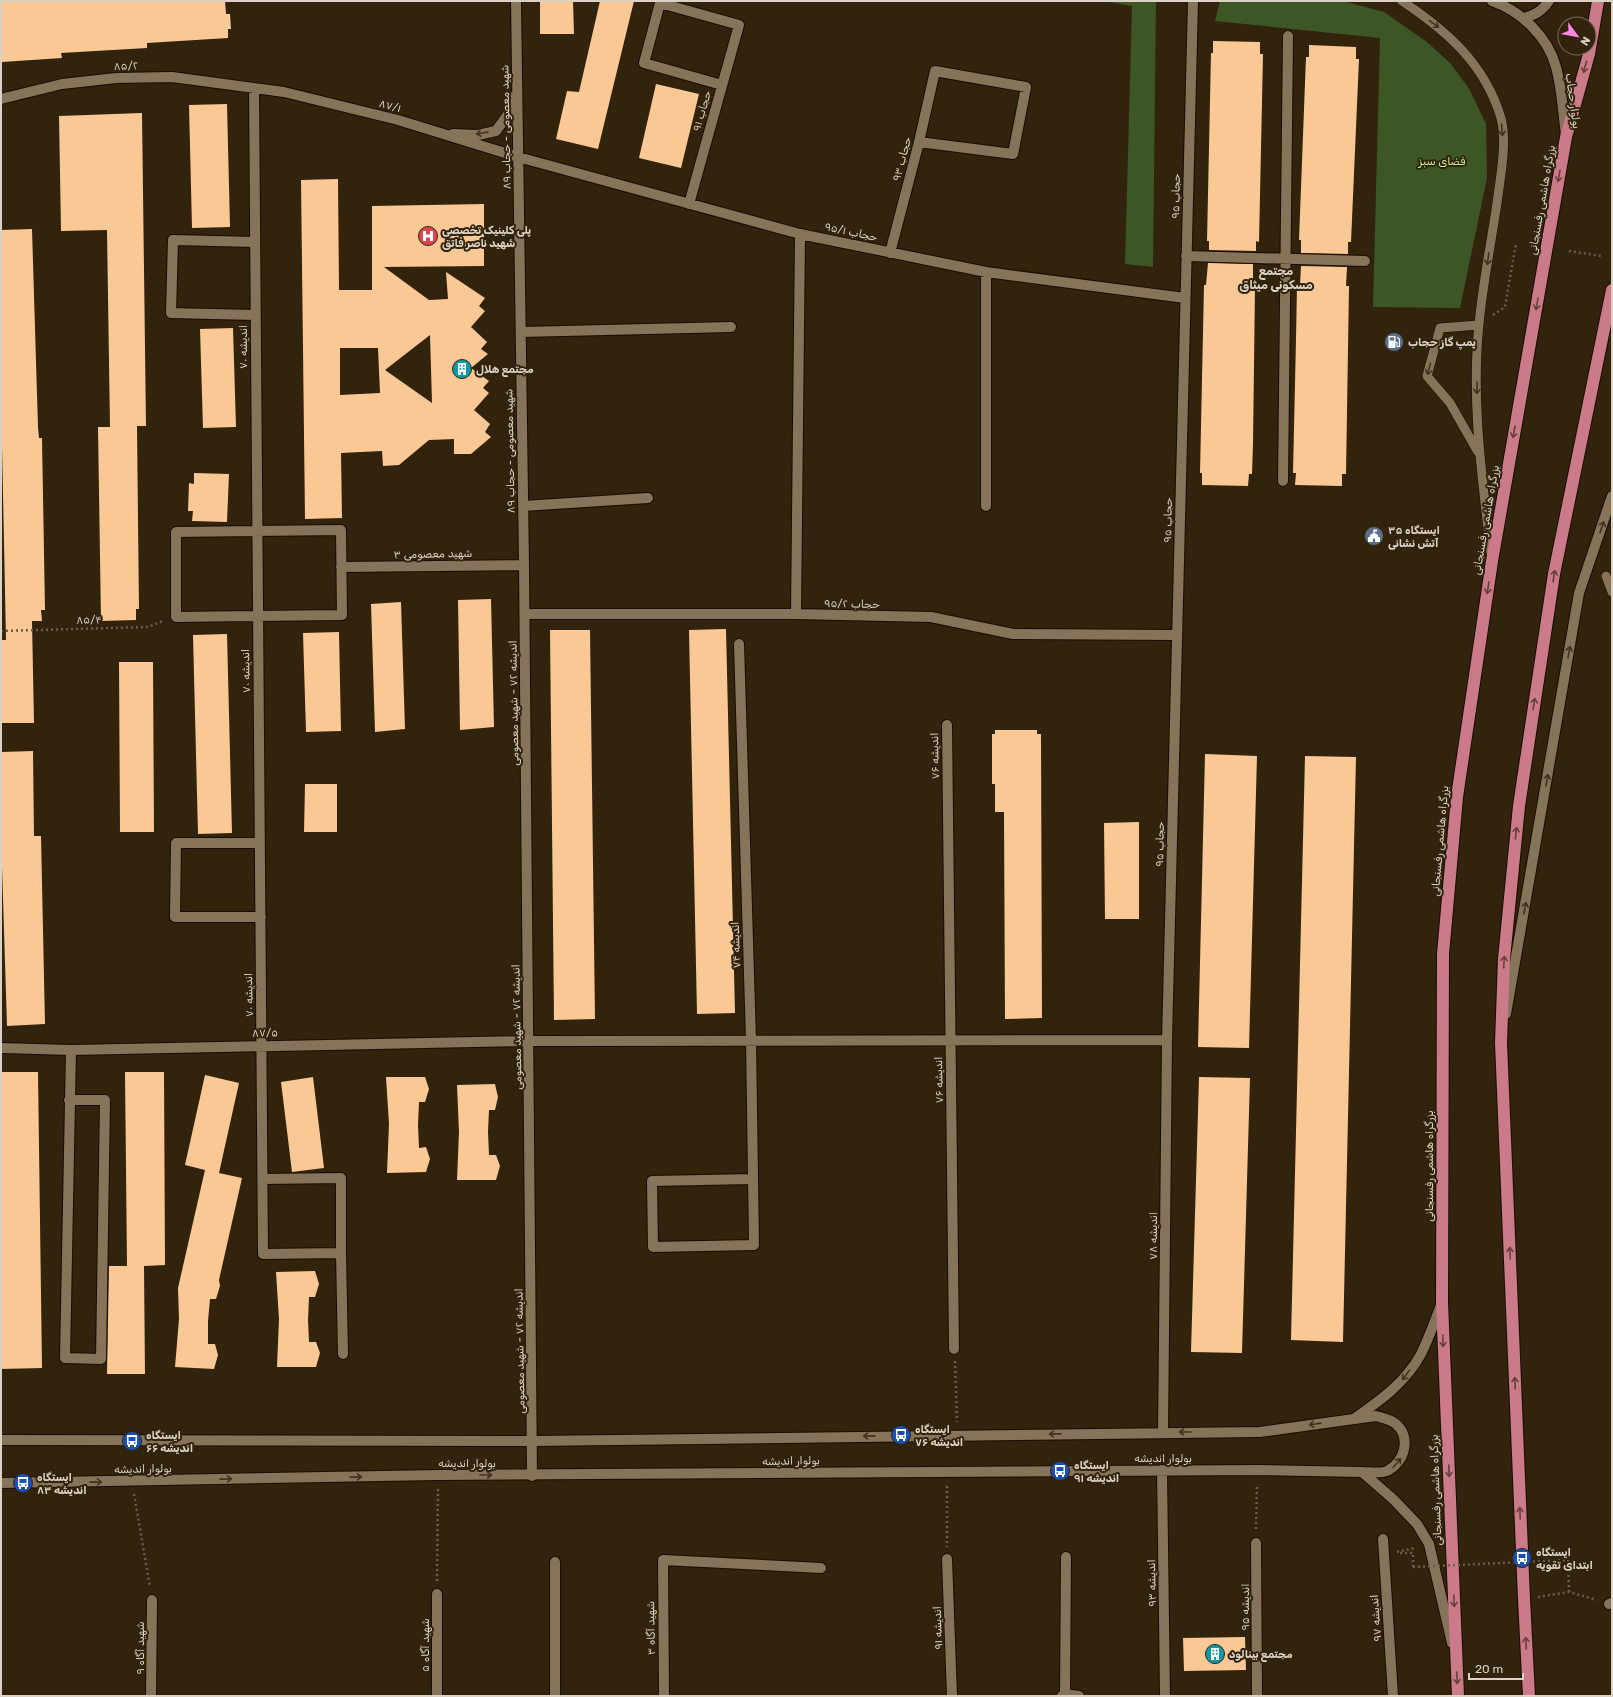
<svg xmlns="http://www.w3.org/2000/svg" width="1613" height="1697" font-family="Rubik,'Noto Sans Arabic',sans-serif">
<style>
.green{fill:#3d5625}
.building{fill:#fac894;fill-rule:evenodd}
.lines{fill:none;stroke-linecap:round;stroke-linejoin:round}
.lane-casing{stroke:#1a0c00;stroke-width:10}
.street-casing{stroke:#1a0c00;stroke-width:12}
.secondary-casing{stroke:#1a0c00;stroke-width:12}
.highway-casing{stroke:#1a0c00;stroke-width:14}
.path{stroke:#6b5e4a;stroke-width:2.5;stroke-dasharray:2 3;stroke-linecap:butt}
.lane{stroke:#85735a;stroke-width:9}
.street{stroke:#85735a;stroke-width:10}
.secondary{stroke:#85735a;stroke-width:10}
.highway{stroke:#ca7a88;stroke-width:12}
.path-bridge{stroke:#6b5e4a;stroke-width:2.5;stroke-dasharray:2 3;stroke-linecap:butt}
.oneway{stroke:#43331c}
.oneway2{stroke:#674137}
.labels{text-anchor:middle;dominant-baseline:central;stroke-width:4;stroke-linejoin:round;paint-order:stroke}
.street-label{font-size:11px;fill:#dcd2c4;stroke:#32230c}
.park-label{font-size:11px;fill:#c3f09d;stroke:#32230c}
.poi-label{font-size:11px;font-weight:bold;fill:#dcd2c4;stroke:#32230c;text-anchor:start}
.neighbourhood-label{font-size:12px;font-weight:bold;fill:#dcd2c4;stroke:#32230c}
</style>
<rect width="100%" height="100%" fill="#32230c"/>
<!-- green -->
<path class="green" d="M1103 1H1156L1153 267 1125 264 1132 6Z
M1220 1H1343L1384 12 1427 42 1451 64 1470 90 1486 124 1487 178 1460 308 1373 307 1380 38 1215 21Z"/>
<!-- building -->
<path class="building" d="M1 1H225L226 14H230L231 29H228V38L147 43V48L61 53 62 58 2 62Z
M540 1H573L574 34H540Z
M600 1H634L598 149 556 139 567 91 579 92Z
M1213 41 1260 42V54H1263L1259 242 1256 241V251L1209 250V241H1207L1211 53H1213Z
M1309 45 1356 47V59H1359L1351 242H1348V254L1301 253V240H1299L1306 57H1309Z
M656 84 699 94 681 168 639 158Z
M227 104 230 227 192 228 189 105Z
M142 113 146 426H137L139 609H136V620L101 621 98 427H110L107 230 61 231 59 116Z
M338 179 339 290H372V206L484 204V266L384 267 429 300 448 299 446 272 485 298 479 306 485 311 471 327 487 342 481 349 488 354 471 368 489 381 483 388 489 393 474 410 490 424 485 432 491 437 471 454H454V439L429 440 399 465 383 466 382 451 341 453 342 518 305 519 301 180ZM430 335 431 368 432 403 385 370ZM340 348H378L380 393 340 395Z
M32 229 38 427 39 438H42L45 610H41L42 621H32L34 723H1V640H6L1 397V230Z
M1208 263 1253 264V286H1255L1253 444 1252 474H1249L1248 486 1202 485V473H1200L1204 285H1206Z
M1301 266 1347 267 1346 286H1349L1346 474H1342V486L1295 485 1296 473H1293L1296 339 1297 285H1300Z
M233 328 236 427 203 428 200 329Z
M194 473 229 474 227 522 192 521 193 511H188L189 483 194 484Z
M491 599 494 727 460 730 458 600Z
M401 602 405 729 375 732 371 604Z
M726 629 735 1013 697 1014 689 630Z
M550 630H590L595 1019 554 1020Z
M339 632 341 731 306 732 303 633Z
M227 634 232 833 198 834 193 635Z
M119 662H153L154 832H120Z
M995 730H1037V734H1041L1042 1018 1005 1019 1004 812H995V784H992V734H995Z
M33 751 34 836H41L45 1024 7 1026 1 835V752Z
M1205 754 1257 756 1249 1048 1198 1047Z
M1305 756 1356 757 1343 1342 1291 1340Z
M305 784H337V832H304Z
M1139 822V919H1105L1104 823Z
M1 1072H38L42 1368 1 1369Z
M125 1072H164L165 1265 144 1266 145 1374H107L109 1266H127Z
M205 1075 239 1083 219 1173 242 1178 219 1280 220 1286 216 1299H210L208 1321V1344H215L218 1355 214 1369 175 1367 179 1319 178 1288 205 1170 185 1165Z
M313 1077 324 1168 292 1172 281 1082Z
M386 1077H425L429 1089 425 1102H419L418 1125 419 1148 426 1147 430 1159 426 1172 387 1173 389 1124Z
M1199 1077 1250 1078 1242 1353 1191 1352Z
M495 1084 498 1097 495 1110H489L488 1132 489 1155H496L500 1166 496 1180H457L459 1132 457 1085Z
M315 1271 319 1284 315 1297H309L308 1320 309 1342H316L320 1353 316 1367H277L279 1319 276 1272Z
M1245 1637 1246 1670 1184 1671 1183 1638Z"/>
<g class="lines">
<defs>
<path id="lane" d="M1402 1C1447 31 1485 64 1501 118 1507 141 1501 173 1498 196 1492 239 1483 281 1479 324 1471 401 1482 477 1491 553
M1478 452 1450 403 1427 376 1440 328 1479 325
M1606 576 1612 592"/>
<path id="street" d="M516 1 524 565 532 1476
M254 88 263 1254 341 1253V1178L263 1179
M1 99 62 84 116 78 172 77 284 92 398 120 518 157 800 234 986 272 1185 298
M453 134 478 135 496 131 509 113 513 97
M689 204 739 25 660 3 644 63 722 85
M255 242 173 240 171 313 255 315
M890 253 919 142 935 71 1026 87 1013 154 919 142
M1186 256 1365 261
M521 332 731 327
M1283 481 1288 36
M523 506 648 498
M986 506V272
M341 530 342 615 176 617V532Z
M341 567 524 565
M525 614H796L931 617 1013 634 1177 635
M796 614 800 234
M739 644 751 1040 754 1245 653 1247 652 1181 753 1179
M947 725 954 1349
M259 843H176L175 917H261
M1 1048 71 1050 529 1041 1167 1040
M69 1100H105L101 1359 65 1358 71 1050
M341 1253 343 1354
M1163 1432 1167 1040 1193 1
M1383 1539 1393 1696
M1256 1543 1257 1696
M947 1559 952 1696
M555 1562V1696
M1065 1694 1066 1557
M151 1696 152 1600
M437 1696V1594
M664 1696 663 1560 821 1568
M1062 1696 1065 1694 1079 1696"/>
<path id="secondary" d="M1492 1C1521 11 1548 37 1556 67 1562 89 1563 113 1566 135
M1524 18C1535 15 1542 11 1549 1
M1506 1014 1579 593 1612 496
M1355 1418C1381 1400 1406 1382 1421 1354 1429 1338 1435 1320 1442 1303
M1 1440 533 1441 1260 1432 1376 1416C1383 1418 1390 1419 1396 1424 1412 1438 1404 1463 1387 1471 1380 1474 1369 1472 1362 1472
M1162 1470 1165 1696
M1 1483 438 1475 1258 1470 1362 1472 1393 1499 1417 1524 1429 1544 1452 1643
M1609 1604 1612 1603"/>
<path id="highway" d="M1458 1696 1442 1302 1443 954 1457 797 1492 561 1566 137 1589 54 1598 1
M1529 1696 1524 1599 1501 1043 1504 959 1519 806 1554 574 1612 290"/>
</defs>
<!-- lane casing -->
<use href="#lane" class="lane-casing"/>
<!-- street casing -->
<use href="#street" class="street-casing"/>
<!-- secondary casing -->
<use href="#secondary" class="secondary-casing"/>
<!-- highway casing -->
<use href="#highway" class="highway-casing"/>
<!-- path -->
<path class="path" d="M1569 251 1601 256
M1493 315 1505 307 1516 243
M1 631 148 627 163 621
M955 1361 957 1422
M947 1486V1547
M134 1494 150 1587
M1256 1529 1257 1484
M1397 1552 1415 1548
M1400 1553H1413V1567
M1568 1560 1569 1592
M437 1581 438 1488
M1538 1597 1569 1592 1597 1600"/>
<!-- lane -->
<use href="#lane" class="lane"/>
<!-- street -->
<use href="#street" class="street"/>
<!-- secondary -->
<use href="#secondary" class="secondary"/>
<!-- highway -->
<use href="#highway" class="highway"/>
<!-- path-bridge -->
<path class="path-bridge" d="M1413 1567 1568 1560"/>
</g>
<!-- one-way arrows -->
<defs><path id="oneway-shaft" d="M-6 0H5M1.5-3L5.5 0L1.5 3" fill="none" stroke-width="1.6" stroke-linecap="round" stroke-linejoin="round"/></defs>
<g class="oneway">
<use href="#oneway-shaft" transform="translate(1434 24) rotate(36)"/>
<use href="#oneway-shaft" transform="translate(1502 130) rotate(86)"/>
<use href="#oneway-shaft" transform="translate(482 133) rotate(172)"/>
<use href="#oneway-shaft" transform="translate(1488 259) rotate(98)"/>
<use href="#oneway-shaft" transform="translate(1429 369) rotate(105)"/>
<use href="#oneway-shaft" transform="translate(1477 388) rotate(91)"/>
<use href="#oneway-shaft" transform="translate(1602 527) rotate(-71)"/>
<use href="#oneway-shaft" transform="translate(1569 652) rotate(-80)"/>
<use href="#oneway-shaft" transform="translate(1547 780) rotate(-80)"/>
<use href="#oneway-shaft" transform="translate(1525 908) rotate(-80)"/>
<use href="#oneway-shaft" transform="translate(1406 1375) rotate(126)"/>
<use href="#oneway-shaft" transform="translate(1315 1424) rotate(172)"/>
<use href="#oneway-shaft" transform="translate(1185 1432) rotate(180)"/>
<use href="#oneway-shaft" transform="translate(1055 1434) rotate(179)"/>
<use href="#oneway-shaft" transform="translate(869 1436) rotate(179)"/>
<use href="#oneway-shaft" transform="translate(1397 1463) rotate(-49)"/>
<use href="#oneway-shaft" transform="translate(486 1475)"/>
<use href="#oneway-shaft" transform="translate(356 1477) rotate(-1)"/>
<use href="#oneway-shaft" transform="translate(226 1479) rotate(-1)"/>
<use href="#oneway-shaft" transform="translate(96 1482) rotate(-1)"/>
</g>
<g class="oneway2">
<use href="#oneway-shaft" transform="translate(1585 67) rotate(105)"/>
<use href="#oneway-shaft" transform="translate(1559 176) rotate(100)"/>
<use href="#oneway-shaft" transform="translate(1537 304) rotate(100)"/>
<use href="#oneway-shaft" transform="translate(1514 432) rotate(100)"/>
<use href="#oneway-shaft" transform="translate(1554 576) rotate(-81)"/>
<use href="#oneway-shaft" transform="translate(1488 588) rotate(98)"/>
<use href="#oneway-shaft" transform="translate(1534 704) rotate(-81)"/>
<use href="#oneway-shaft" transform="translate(1516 833) rotate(-84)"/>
<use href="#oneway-shaft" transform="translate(1504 962) rotate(-87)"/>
<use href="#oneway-shaft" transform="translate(1510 1253) rotate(-92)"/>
<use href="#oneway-shaft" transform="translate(1443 1341) rotate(88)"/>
<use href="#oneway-shaft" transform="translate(1515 1383) rotate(-92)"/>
<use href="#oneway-shaft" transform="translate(1449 1471) rotate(88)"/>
<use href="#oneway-shaft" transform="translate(1520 1513) rotate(-92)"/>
<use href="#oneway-shaft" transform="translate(1454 1601) rotate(88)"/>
<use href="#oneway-shaft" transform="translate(1526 1643) rotate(-93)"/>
<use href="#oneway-shaft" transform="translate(1457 1678) rotate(87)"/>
</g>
<!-- icons -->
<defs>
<symbol id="hospital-disc" viewBox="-11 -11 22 22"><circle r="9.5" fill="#e0444e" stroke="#32230c"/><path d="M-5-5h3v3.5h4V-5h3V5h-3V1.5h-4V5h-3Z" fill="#fff"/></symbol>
<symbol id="fuel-disc" viewBox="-11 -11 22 22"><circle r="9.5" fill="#5c6f8a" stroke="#32230c"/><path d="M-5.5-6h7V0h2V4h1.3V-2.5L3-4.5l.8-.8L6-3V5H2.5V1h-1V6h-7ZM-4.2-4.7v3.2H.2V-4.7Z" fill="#fff"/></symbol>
<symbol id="building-disc" viewBox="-11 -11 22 22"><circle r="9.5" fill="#0f9aa8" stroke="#32230c"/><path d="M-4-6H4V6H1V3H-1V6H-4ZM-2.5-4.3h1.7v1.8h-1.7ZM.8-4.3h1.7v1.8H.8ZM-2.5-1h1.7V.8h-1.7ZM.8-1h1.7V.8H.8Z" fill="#fff"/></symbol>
<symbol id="civic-disc" viewBox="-11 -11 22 22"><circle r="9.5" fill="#5c6f8a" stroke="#32230c"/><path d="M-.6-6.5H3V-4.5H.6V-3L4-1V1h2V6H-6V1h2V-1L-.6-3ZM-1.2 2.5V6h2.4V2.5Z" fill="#fff"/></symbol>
<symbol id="bus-disc" viewBox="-11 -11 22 22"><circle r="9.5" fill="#1a4fb4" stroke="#32230c"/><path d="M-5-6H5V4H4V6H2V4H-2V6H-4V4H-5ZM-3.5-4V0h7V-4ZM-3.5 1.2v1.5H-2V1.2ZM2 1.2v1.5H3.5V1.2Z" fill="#fff"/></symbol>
</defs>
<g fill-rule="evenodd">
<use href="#hospital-disc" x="417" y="225" width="22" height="22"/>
<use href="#fuel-disc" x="1383" y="331" width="22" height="22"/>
<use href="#building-disc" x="451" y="358" width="22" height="22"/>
<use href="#civic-disc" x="1363" y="525" width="22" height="22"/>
<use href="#bus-disc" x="890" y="1424" width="22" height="22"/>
<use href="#bus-disc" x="121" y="1430" width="22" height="22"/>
<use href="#bus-disc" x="1049" y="1460" width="22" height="22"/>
<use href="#bus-disc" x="12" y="1472" width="22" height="22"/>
<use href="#bus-disc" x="1511" y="1547" width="22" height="22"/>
<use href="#building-disc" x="1204" y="1643" width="22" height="22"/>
</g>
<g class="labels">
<!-- street labels -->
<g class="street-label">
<text transform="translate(126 66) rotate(-2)">۸۵/۲</text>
<text transform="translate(1573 101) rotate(82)">بولوار حجاب</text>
<text transform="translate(390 106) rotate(15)">۸۷/۱</text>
<text transform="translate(702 111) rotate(-74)">حجاب ۹۱</text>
<text transform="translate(506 127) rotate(-91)">شهید معصومی - حجاب ۸۹</text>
<text transform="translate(902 159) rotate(-75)">حجاب ۹۳</text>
<text transform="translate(1176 196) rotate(-89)">حجاب ۹۵</text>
<text transform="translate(1542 200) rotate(-80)">بزرگراه هاشمی رفسنجانی</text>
<text transform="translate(851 232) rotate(12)">حجاب ۹۵/۱</text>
<text transform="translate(243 347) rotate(-90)">اندیشه ۷۰</text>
<text transform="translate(510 451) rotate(-91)">شهید معصومی - حجاب ۸۹</text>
<text transform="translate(1168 520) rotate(-89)">حجاب ۹۵</text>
<text transform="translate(1486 520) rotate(-80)">بزرگراه هاشمی رفسنجانی</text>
<text transform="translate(433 554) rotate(-1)">شهید معصومی ۳</text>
<text transform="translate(852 604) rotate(1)">حجاب ۹۵/۲</text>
<text transform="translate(89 620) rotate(-1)">۸۵/۴</text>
<text transform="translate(246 671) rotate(-91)">اندیشه ۷۰</text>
<text transform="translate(514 703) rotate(-91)">اندیشه ۷۲ - شهید معصومی</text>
<text transform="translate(935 756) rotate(-91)">اندیشه ۷۶</text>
<text transform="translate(1440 841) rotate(-85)">بزرگراه هاشمی رفسنجانی</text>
<text transform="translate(1160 844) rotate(-89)">حجاب ۹۵</text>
<text transform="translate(736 945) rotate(-92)">اندیشه ۷۴</text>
<text transform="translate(249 995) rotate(-91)">اندیشه ۷۰</text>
<text transform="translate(517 1027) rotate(-91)">اندیشه ۷۲ - شهید معصومی</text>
<text transform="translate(265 1033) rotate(-1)">۸۷/۵</text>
<text transform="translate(939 1080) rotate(-91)">اندیشه ۷۶</text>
<text transform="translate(1429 1166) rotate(-90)">بزرگراه هاشمی رفسنجانی</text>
<text transform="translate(1153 1236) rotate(-90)">اندیشه ۷۸</text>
<text transform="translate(520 1351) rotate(-91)">اندیشه ۷۲ - شهید معصومی</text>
<text x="1163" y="1458">بولوار اندیشه</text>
<text transform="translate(791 1461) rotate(-1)">بولوار اندیشه</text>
<text x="467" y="1463">بولوار اندیشه</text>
<text transform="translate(143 1469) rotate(-1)">بولوار اندیشه</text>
<text transform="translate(1436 1490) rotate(-92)">بزرگراه هاشمی رفسنجانی</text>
<text transform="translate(1152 1583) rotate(-91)">اندیشه ۹۳</text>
<text transform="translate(1245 1607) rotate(-90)">اندیشه ۹۵</text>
<text transform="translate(1376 1618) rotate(-94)">اندیشه ۹۷</text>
<text transform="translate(651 1628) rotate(-91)">شهید آگاه ۳</text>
<text transform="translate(938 1628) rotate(-92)">اندیشه ۹۱</text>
<text transform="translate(425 1645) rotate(-90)">شهید آگاه ۵</text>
<text transform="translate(140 1648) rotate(-90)">شهید آگاه ۹</text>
</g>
<!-- park labels -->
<g class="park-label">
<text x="1442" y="161">فضای سبز</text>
</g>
<!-- poi labels -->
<g class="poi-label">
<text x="442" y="230">پلی کلینیک تخصصی<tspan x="442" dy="13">شهید ناصر فاتق</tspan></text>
<text x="1408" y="342">پمپ گاز حجاب</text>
<text x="476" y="369">مجتمع هلال</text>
<text x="1388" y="530">ایستگاه ۳۵<tspan x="1388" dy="13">آتش نشانی</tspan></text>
<text x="915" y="1429">ایستگاه<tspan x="915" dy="13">اندیشه ۷۶</tspan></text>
<text x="146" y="1435">ایستگاه<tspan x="146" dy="13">اندیشه ۶۶</tspan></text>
<text x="1074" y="1465">ایستگاه<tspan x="1074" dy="13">اندیشه ۹۱</tspan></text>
<text x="37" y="1477">ایستگاه<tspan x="37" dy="13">اندیشه ۸۳</tspan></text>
<text x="1536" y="1552">ایستگاه<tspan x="1536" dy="13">ابتدای تقویه</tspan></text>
<text x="1229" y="1654">مجتمع بینالود</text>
</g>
<!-- neighbourhood labels -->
<g class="neighbourhood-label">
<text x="1276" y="271">مجتمع<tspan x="1276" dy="14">مسکونی میثاق</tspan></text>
</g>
</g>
<!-- border -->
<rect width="1613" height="1697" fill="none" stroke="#dcd2c4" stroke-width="4"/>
<!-- north arrow -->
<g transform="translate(1577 36) rotate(122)"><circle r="19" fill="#32230c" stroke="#766956"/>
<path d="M0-3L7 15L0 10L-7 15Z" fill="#fa87e6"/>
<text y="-6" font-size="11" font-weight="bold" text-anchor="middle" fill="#dcd2c4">N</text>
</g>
<!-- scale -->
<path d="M1469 1673v6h54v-6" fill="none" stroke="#dcd2c4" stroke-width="2"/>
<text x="1475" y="1673" font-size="12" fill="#dcd2c4" stroke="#32230c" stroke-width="3" paint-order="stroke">20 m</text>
</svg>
